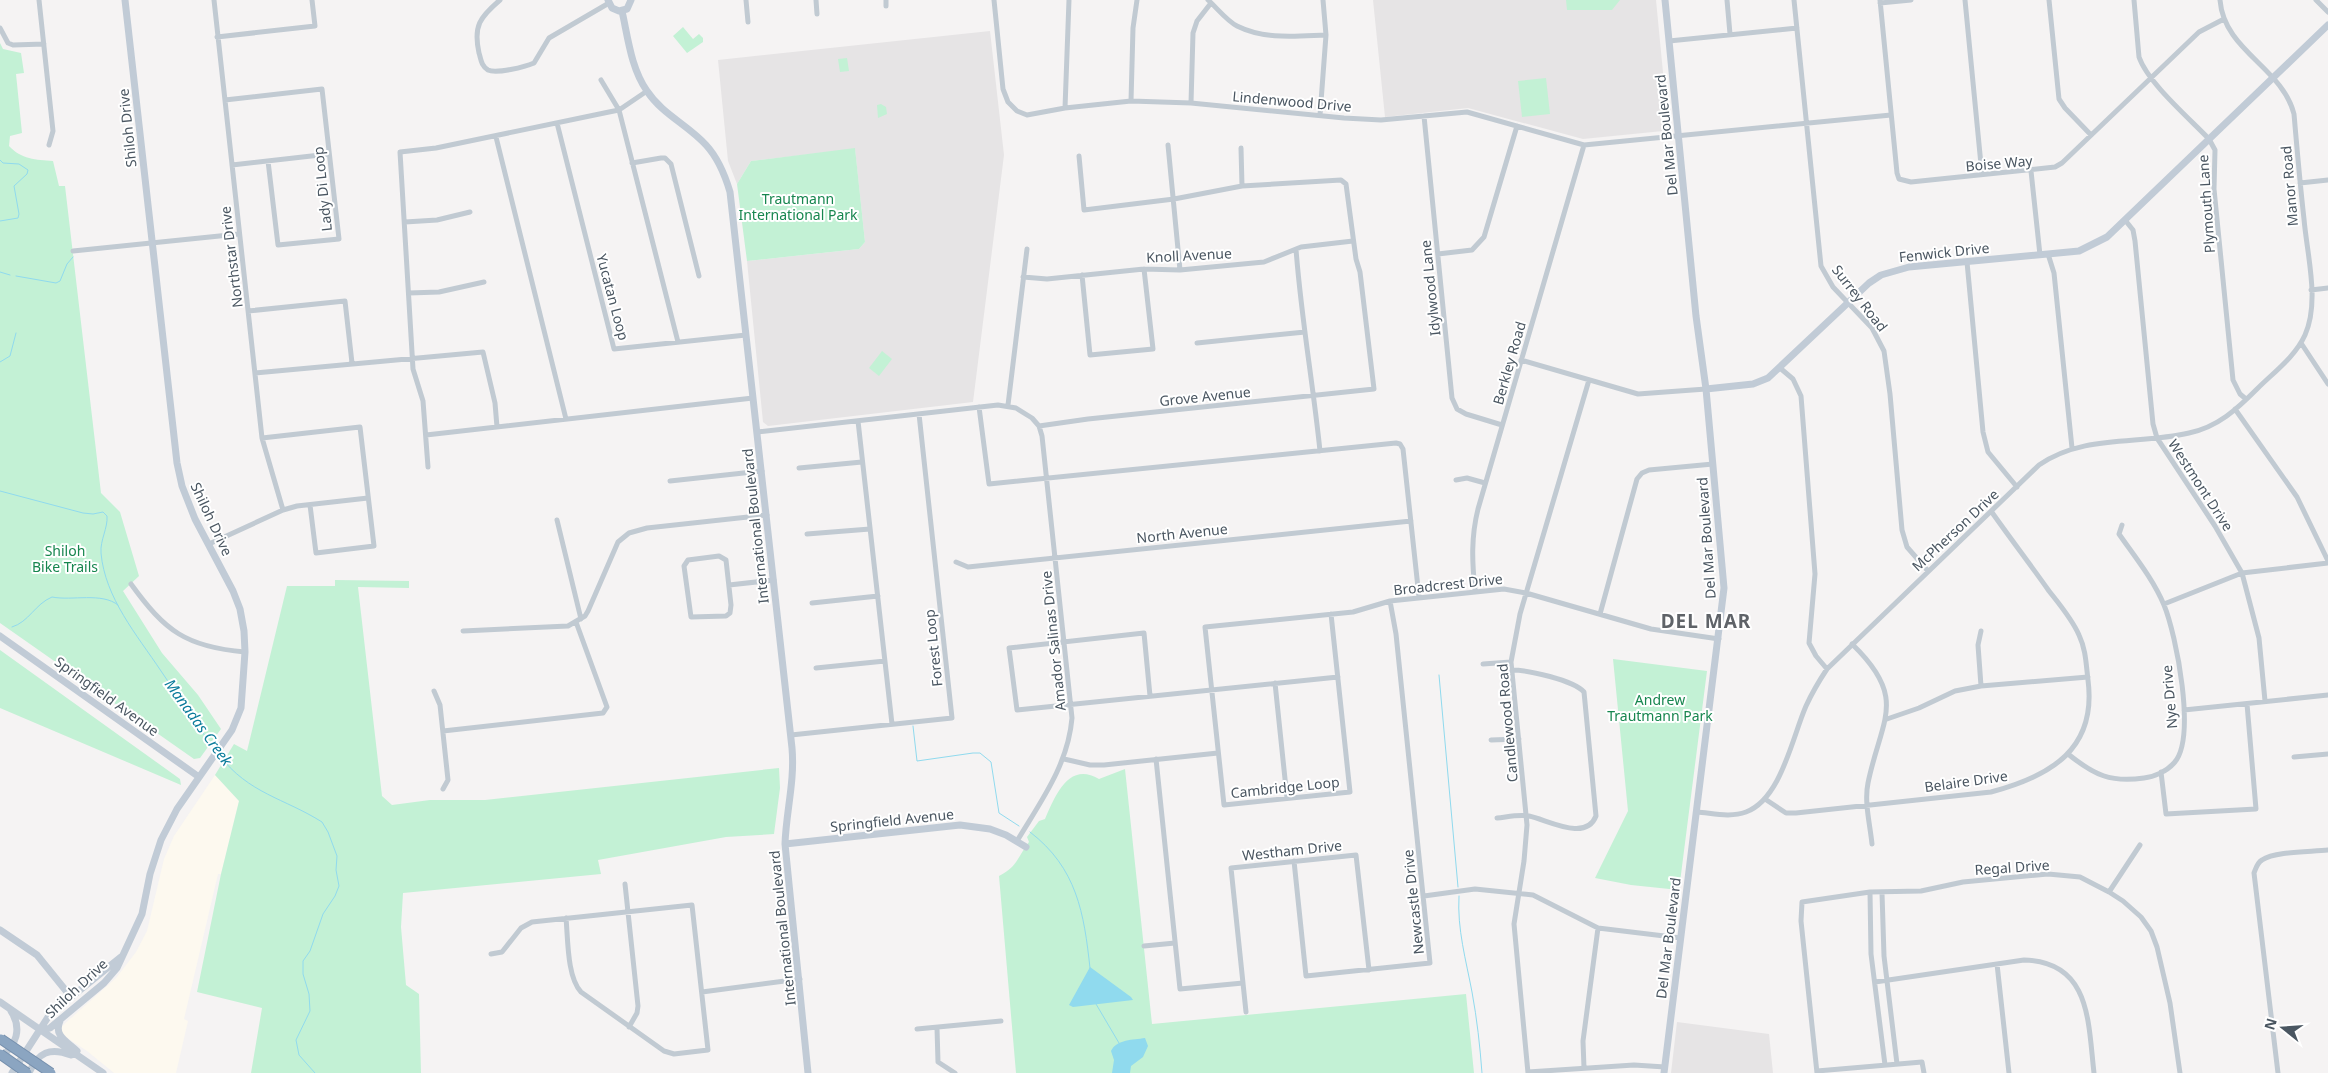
<svg xmlns="http://www.w3.org/2000/svg" width="2328" height="1073" font-family="'Noto Sans',sans-serif">
<style>
.commercial{fill:#fdf9ef}
.education{fill:#e6e4e5}
.green{fill:#c3f1d5}
.water{fill:#90daee}
.lines{fill:none;stroke-linecap:round;stroke-linejoin:round}
.stream{stroke:#90daee;stroke-width:1}
.street{stroke:#c1cad2;stroke-width:5}
.secondary{stroke:#c1cbd6;stroke-width:7}
.highway-bridge-casing{stroke:#7690ad;stroke-width:11;stroke-linecap:butt}
.highway-bridge{stroke:#8ba5c1;stroke-width:9}
.labels{text-anchor:middle;dominant-baseline:central;stroke-width:4;stroke-linejoin:round;paint-order:stroke}
.street-label{font-size:14px;fill:#4a5661;stroke:#fff}
.park-label{font-size:14px;fill:#17864f;stroke:#fff}
.water-label{font-size:15px;font-style:italic;fill:#0c7c9b;stroke:#fff}
.district-label{font-size:19px;font-weight:bold;letter-spacing:1px;fill:#5f6368;stroke:#fff}
</style>
<rect width="100%" height="100%" fill="#f5f3f3"/>
<!-- commercial -->
<path class="commercial" d="M215 775 239 801 221 874H218L184 1019 188 1021 176 1073H114L87 1051 66 1037 61 1031 62 1026 116 978 136 952 147 931 164 859 174 836Z"/>
<!-- education -->
<path class="education" d="M1373 0H1656L1668 124 1663 131 1583 139 1468 108 1385 117Z
M990 31 1004 155 973 402 768 426 763 422 747 261 859 249 865 242 855 149 751 161 737 184 728 161 718 60Z
M1677 1022 1769 1034 1773 1073H1671Z"/>
<!-- green -->
<path class="green" d="M1566 0H1620L1612 10H1567Z
M683 27 693 39 699 34 703 38V42L687 53 673 36Z
M0 43 3 49 21 53 24 73 16 74 22 133 10 136 9 146C21 159 36 160 53 161L59 186H65L101 493 120 512 139 576 123 591 162 653 198 695 221 729 200 758 194 759 0 623Z
M847 58 849 71 840 72 838 59Z
M1546 78 1550 114 1522 117 1518 81Z
M881 104 886 107 887 114 878 118 877 105Z
M855 148 865 242 859 249 747 261 737 184 751 161Z
M882 351 892 359 879 376 869 368Z
M335 580 409 581V588L358 587 382 796 392 805 430 800H485L779 768 780 788 774 834 726 837 598 860 601 874 403 893 401 927 406 985 419 994 421 1073H251L262 1008 197 992 221 874 239 801 215 775 234 744 247 751 287 586H335Z
M0 650 180 779 181 785 0 708Z
M1613 659 1707 671 1679 890 1631 885 1595 878 1628 811Z
M1125 769 1152 1024 1466 994 1474 1073H1016L999 876C1017 867 1017 858 1029 842L1027 837 1039 821 1045 819C1055 797 1068 761 1099 779Z"/>
<!-- water -->
<path class="water" d="M1090 967 1131 997 1133 1000 1073 1007 1069 1005Z
M1145 1038 1148 1046 1143 1057 1131 1066 1130 1073H1112L1114 1060 1111 1051C1117 1039 1133 1040 1145 1038Z"/>
<g class="lines">
<!-- stream -->
<path class="stream" d="M0 160 3 163 19 164 28 170 27 174 14 186 19 214 18 218 0 221
M0 272 10 275
M16 276 56 283 60 281 67 264 73 257
M0 362 10 356 16 333
M0 491 83 513 93 514 103 512 107 516C108 528 100 540 101 553 105 598 137 635 161 671 179 697 196 724 215 750
M12 627C29 622 35 604 52 597 72 601 102 592 118 605
M1439 675 1458 887
M913 726 917 761 973 753H980L991 762 999 813 1019 826
M219 755C249 794 284 798 322 822L328 832 337 856 336 870 339 886 335 896 323 914 310 951 303 961V974L309 994 310 1011 296 1040 299 1055 315 1073
M1030 832C1077 868 1084 913 1090 968
M1459 896C1457 929 1466 960 1472 992 1477 1019 1480 1046 1482 1073
M1096 1004 1119 1043"/>
<!-- street -->
<path class="street" d="M39 0 53 131 49 145
M214 0 262 438 283 510
M500 0C480 17 473 26 479 53 481 59 481 66 488 70 496 74 525 67 534 63L549 38 609 3
M746 0 748 22
M816 0 817 14
M886 0V6
M994 0 1003 89 1008 102 1017 111 1027 115 1065 108 1131 101 1191 103 1344 118 1381 120 1467 112 1584 145 1891 115
M1208 0C1217 8 1227 21 1237 26 1265 40 1297 36 1326 35
M1727 0 1730 34
M1794 0 1821 266 1833 287 1872 328 1884 351 1890 394 1902 530 1907 547 1928 571
M1880 0 1897 173 1899 179 1911 182 2055 167 2062 163 2199 32 2224 19
M1965 0 1982 175
M2049 0 2059 99 2065 108 2091 135
M2134 0 2139 57C2148 83 2189 118 2209 139L2215 150 2214 189 2233 380 2240 394 2246 399
M2316 0 2328 12
M1880 3 1911 0
M0 28 8 43 13 45 44 44
M217 37 315 26 312 0
M1669 41 1797 28
M601 80 619 110 678 342
M225 100 322 89 339 239 278 245 268 161
M1131 101 1133 28 1137 0
M1191 103 1193 33 1197 21 1211 3
M1065 108 1069 0
M1320 115 1326 35 1323 0
M1424 116 1452 398 1457 409 1466 414 1502 425
M557 123 614 349 746 335
M496 137 566 419
M1168 145 1180 270
M1241 148 1242 186
M632 163 661 158H665L671 164 699 276
M232 165 329 154
M2031 171 2040 255
M2300 183 2328 180
M2125 220 2133 230 2135 241 2153 424 2157 438 2215 526 2242 573 2259 638 2265 701
M405 222 437 220 470 212
M1296 249C1301 317 1313 383 1320 451
M73 251 239 234
M1438 254 1472 250 1484 237 1517 126
M2048 254 2054 273 2072 448
M1967 262 1983 432 1988 452 2017 487
M1082 275 1090 355 1153 349 1144 269
M1023 277 1047 279 1144 269 1180 270 1264 262 1301 247 1353 241
M2311 290 2328 288
M409 293 439 292 484 282
M248 311 345 301 352 363
M1197 343 1305 332
M2301 343 2328 384
M1521 360 1638 394 1706 389
M1780 368 1793 379 1801 396 1815 574 1809 643 1816 656 1827 669
M255 373 483 352 495 403 497 427
M1008 405 1027 249
M979 407 989 484 1396 443 1400 444 1403 449 1419 597
M2235 409 2297 497 2328 561
M858 421 892 724
M1039 426 1088 419 1374 389 1360 272 1356 259 1346 184 1341 180 1242 186 1174 199 1084 210 1079 156
M757 432 998 405 1016 408 1032 418 1039 426 1042 436 1072 718C1068 765 1041 801 1017 841
M426 435 753 398
M262 438 360 427 374 546 316 553 310 505
M428 467 423 401 413 369 400 152 436 148 609 112 619 110 647 91
M799 468 862 462
M1456 480 1467 478 1485 483
M670 481 762 471
M557 520 581 619
M807 534 870 529
M209 544 283 510 297 506 368 498
M719 556 726 560 731 605 730 613 726 616 691 617 684 566 688 560Z
M956 562 968 567 1411 521
M131 584C165 631 186 647 245 652
M729 585 774 580
M1475 590C1472 562 1471 537 1478 509L1584 145
M812 603 878 596
M2164 604 2242 573 2328 563
M1331 614 1350 792 1224 805 1205 627 1353 612 1390 601 1504 589 1526 593 1651 629 1719 639
M1600 614 1637 479 1642 473 1649 470 1713 464
M463 631 568 626 585 616 588 611 618 542 629 533 647 528 767 515
M1981 631 1978 645 1981 686
M1852 644C1909 699 1881 719 1868 783 1864 802 1870 824 1872 844
M1483 664 1511 662
M816 668 885 661
M1275 683 1287 798
M434 691 440 705 448 780 443 789
M1150 696 1144 633 1009 648 1017 710 1338 677
M2184 710 2328 695
M1887 719 1919 708 1955 691 1981 686 2088 677
M443 731 603 713 607 707 576 622
M791 735 952 718 919 414
M1491 740 1519 739
M2068 754C2094 775 2111 783 2144 778 2154 777 2167 771 2174 763 2197 738 2176 634 2164 605 2153 579 2135 557 2119 534L2122 525
M2294 757 2328 754
M1064 759 1090 765H1104L1218 753
M1156 759 1180 989 1243 983
M2161 772 2166 814 2256 809 2247 704
M1765 799 1786 813H1796L1991 792C2051 776 2097 749 2088 680 2086 664 2086 650 2079 635 2072 619 2060 605 2049 591 2030 564 2010 538 1991 511
M1697 812C1712 813 1730 818 1746 812 1781 799 1792 738 1806 706 1812 693 1819 681 1827 669L2039 465C2084 434 2138 445 2189 433 2218 427 2237 409 2257 389 2274 372 2295 357 2305 335 2320 301 2307 255 2304 219 2300 184 2297 149 2294 114 2282 67 2224 51 2220 0
M1497 818C1507 817 1519 814 1529 816 1548 820 1586 842 1596 816L1584 692C1573 680 1528 670 1512 670
M1294 861 1306 976 1430 963 1396 634 1390 601
M625 884 638 1006 637 1013 629 1027
M1870 892 1871 954 1885 1065
M2109 892 2140 845
M1882 893 1884 956 1897 1064
M1424 896 1475 889 1533 895 1598 928 1681 938
M1144 946 1175 943
M491 954 502 952 521 928 532 922 692 905 708 1050 674 1054 664 1051 581 992C567 977 568 939 566 918
M1997 964 2009 1073
M1875 982 2024 960C2091 962 2088 1022 2094 1073
M702 992 800 979
M1246 1012 1231 868 1356 855 1369 970
M937 1028 938 1062 955 1073
M917 1029 1001 1021
M1584 1068 1583 1041 1598 928
M1817 1071 1922 1062 1924 1073
M1528 1072 1634 1065 1665 1067
M1528 1073 1514 924 1524 861 1527 825 1511 662 1520 614 1589 380
M1817 1073 1801 921 1802 902 1870 892 1921 891 1963 882 2048 874 2080 877 2109 892 2123 901 2141 917 2151 931 2157 947 2170 1003 2180 1073
M2278 1073 2254 873C2256 868 2257 863 2262 860 2275 851 2311 852 2328 850"/>
<!-- secondary -->
<path class="secondary" d="M608 0 612 8 619 11 627 9 631 0
M622 11C628 38 631 68 647 91 662 114 688 125 706 145 718 158 725 175 730 192L792 748C795 781 786 812 785 844L808 1073
M1706 389 1753 384 1768 378 1869 283 1881 275 1909 267 2079 251 2107 237 2328 25
M0 636 199 777
M785 844 960 825 990 829 1006 835 1026 847
M0 930 37 955 71 997
M0 1002 103 1073
M60 1021C53 1036 68 1042 77 1051
M41 1031 50 1028 104 983 117 968 142 914 150 874 161 840 177 809 232 730 241 708 245 652 244 631 240 609 233 591 195 519 182 486 177 463 125 0
M0 1057C17 1046 22 1028 11 1011
M12 1073 50 1014 121 957
M29 1073C38 1052 50 1047 71 1055
M1664 1073 1724 588 1706 389 1696 316 1665 0"/>
<defs>
<path id="highway-bridge" d="M1 1039 51 1073
M0 1054 27 1073"/>
</defs>
<!-- highway-bridge casing -->
<use href="#highway-bridge" class="highway-bridge-casing"/>
<!-- highway-bridge -->
<use href="#highway-bridge" class="highway-bridge"/>
</g>
<g class="labels">
<!-- street labels -->
<g class="street-label">
<text transform="translate(1292 101) rotate(5)">Lindenwood Drive</text>
<text transform="translate(127 128) rotate(-96)">Shiloh Drive</text>
<text transform="translate(1666 135) rotate(-96)">Del Mar Boulevard</text>
<text transform="translate(1999 163) rotate(-5)">Boise Way</text>
<text transform="translate(2289 186) rotate(-95)">Manor Road</text>
<text transform="translate(322 189) rotate(-96)">Lady Di Loop</text>
<text transform="translate(2206 204) rotate(-94)">Plymouth Lane</text>
<text transform="translate(1944 252) rotate(-6)">Fenwick Drive</text>
<text transform="translate(1189 255) rotate(-3)">Knoll Avenue</text>
<text transform="translate(231 257) rotate(-97)">Northstar Drive</text>
<text transform="translate(1430 288) rotate(-96)">Idylwood Lane</text>
<text transform="translate(613 297) rotate(75)">Yucatan Loop</text>
<text transform="translate(1860 298) rotate(52)">Surrey Road</text>
<text transform="translate(1509 363) rotate(-74)">Berkley Road</text>
<text transform="translate(1205 396) rotate(-6)">Grove Avenue</text>
<text transform="translate(2201 485) rotate(57)">Westmont Drive</text>
<text transform="translate(212 519) rotate(65)">Shiloh Drive</text>
<text transform="translate(755 526) rotate(-96)">International Boulevard</text>
<text transform="translate(1955 530) rotate(-43)">McPherson Drive</text>
<text transform="translate(1182 533) rotate(-6)">North Avenue</text>
<text transform="translate(1706 538) rotate(-94)">Del Mar Boulevard</text>
<text transform="translate(1448 584) rotate(-6)">Broadcrest Drive</text>
<text transform="translate(1053 641) rotate(-96)">Amador Salinas Drive</text>
<text transform="translate(933 648) rotate(-96)">Forest Loop</text>
<text transform="translate(107 696) rotate(36)">Springfield Avenue</text>
<text transform="translate(2169 697) rotate(-95)">Nye Drive</text>
<text transform="translate(1507 723) rotate(-95)">Candlewood Road</text>
<text transform="translate(1966 781) rotate(-8)">Belaire Drive</text>
<text transform="translate(1285 787) rotate(-6)">Cambridge Loop</text>
<text transform="translate(892 820) rotate(-6)">Springfield Avenue</text>
<text transform="translate(1292 850) rotate(-6)">Westham Drive</text>
<text transform="translate(2012 867) rotate(-4)">Regal Drive</text>
<text transform="translate(1413 902) rotate(-96)">Newcastle Drive</text>
<text transform="translate(782 928) rotate(-96)">International Boulevard</text>
<text transform="translate(1668 938) rotate(-83)">Del Mar Boulevard</text>
<text transform="translate(76 988) rotate(-43)">Shiloh Drive</text>
</g>
<!-- park labels -->
<g class="park-label">
<text x="798" y="198">Trautmann<tspan x="798" dy="16">International Park</tspan></text>
<text x="65" y="550">Shiloh<tspan x="65" dy="16">Bike Trails</tspan></text>
<text x="1660" y="699">Andrew<tspan x="1660" dy="16">Trautmann Park</tspan></text>
</g>
<!-- water labels -->
<g class="water-label">
<text transform="translate(199 722) rotate(54)">Manadas Creek</text>
</g>
<!-- district labels -->
<g class="district-label">
<text x="1706" y="621">DEL MAR</text>
</g>
</g>
<!-- north arrow -->
<g transform="translate(2283 1028) rotate(287)" stroke="#ffffff" stroke-width="4" paint-order="stroke">
<path d="M0-4L9 19L0 12L-9 19Z" fill="#4a5661"/>
<text y="-8" font-size="14" font-weight="bold" text-anchor="middle" fill="#4a5661">N</text>
</g>
</svg>
